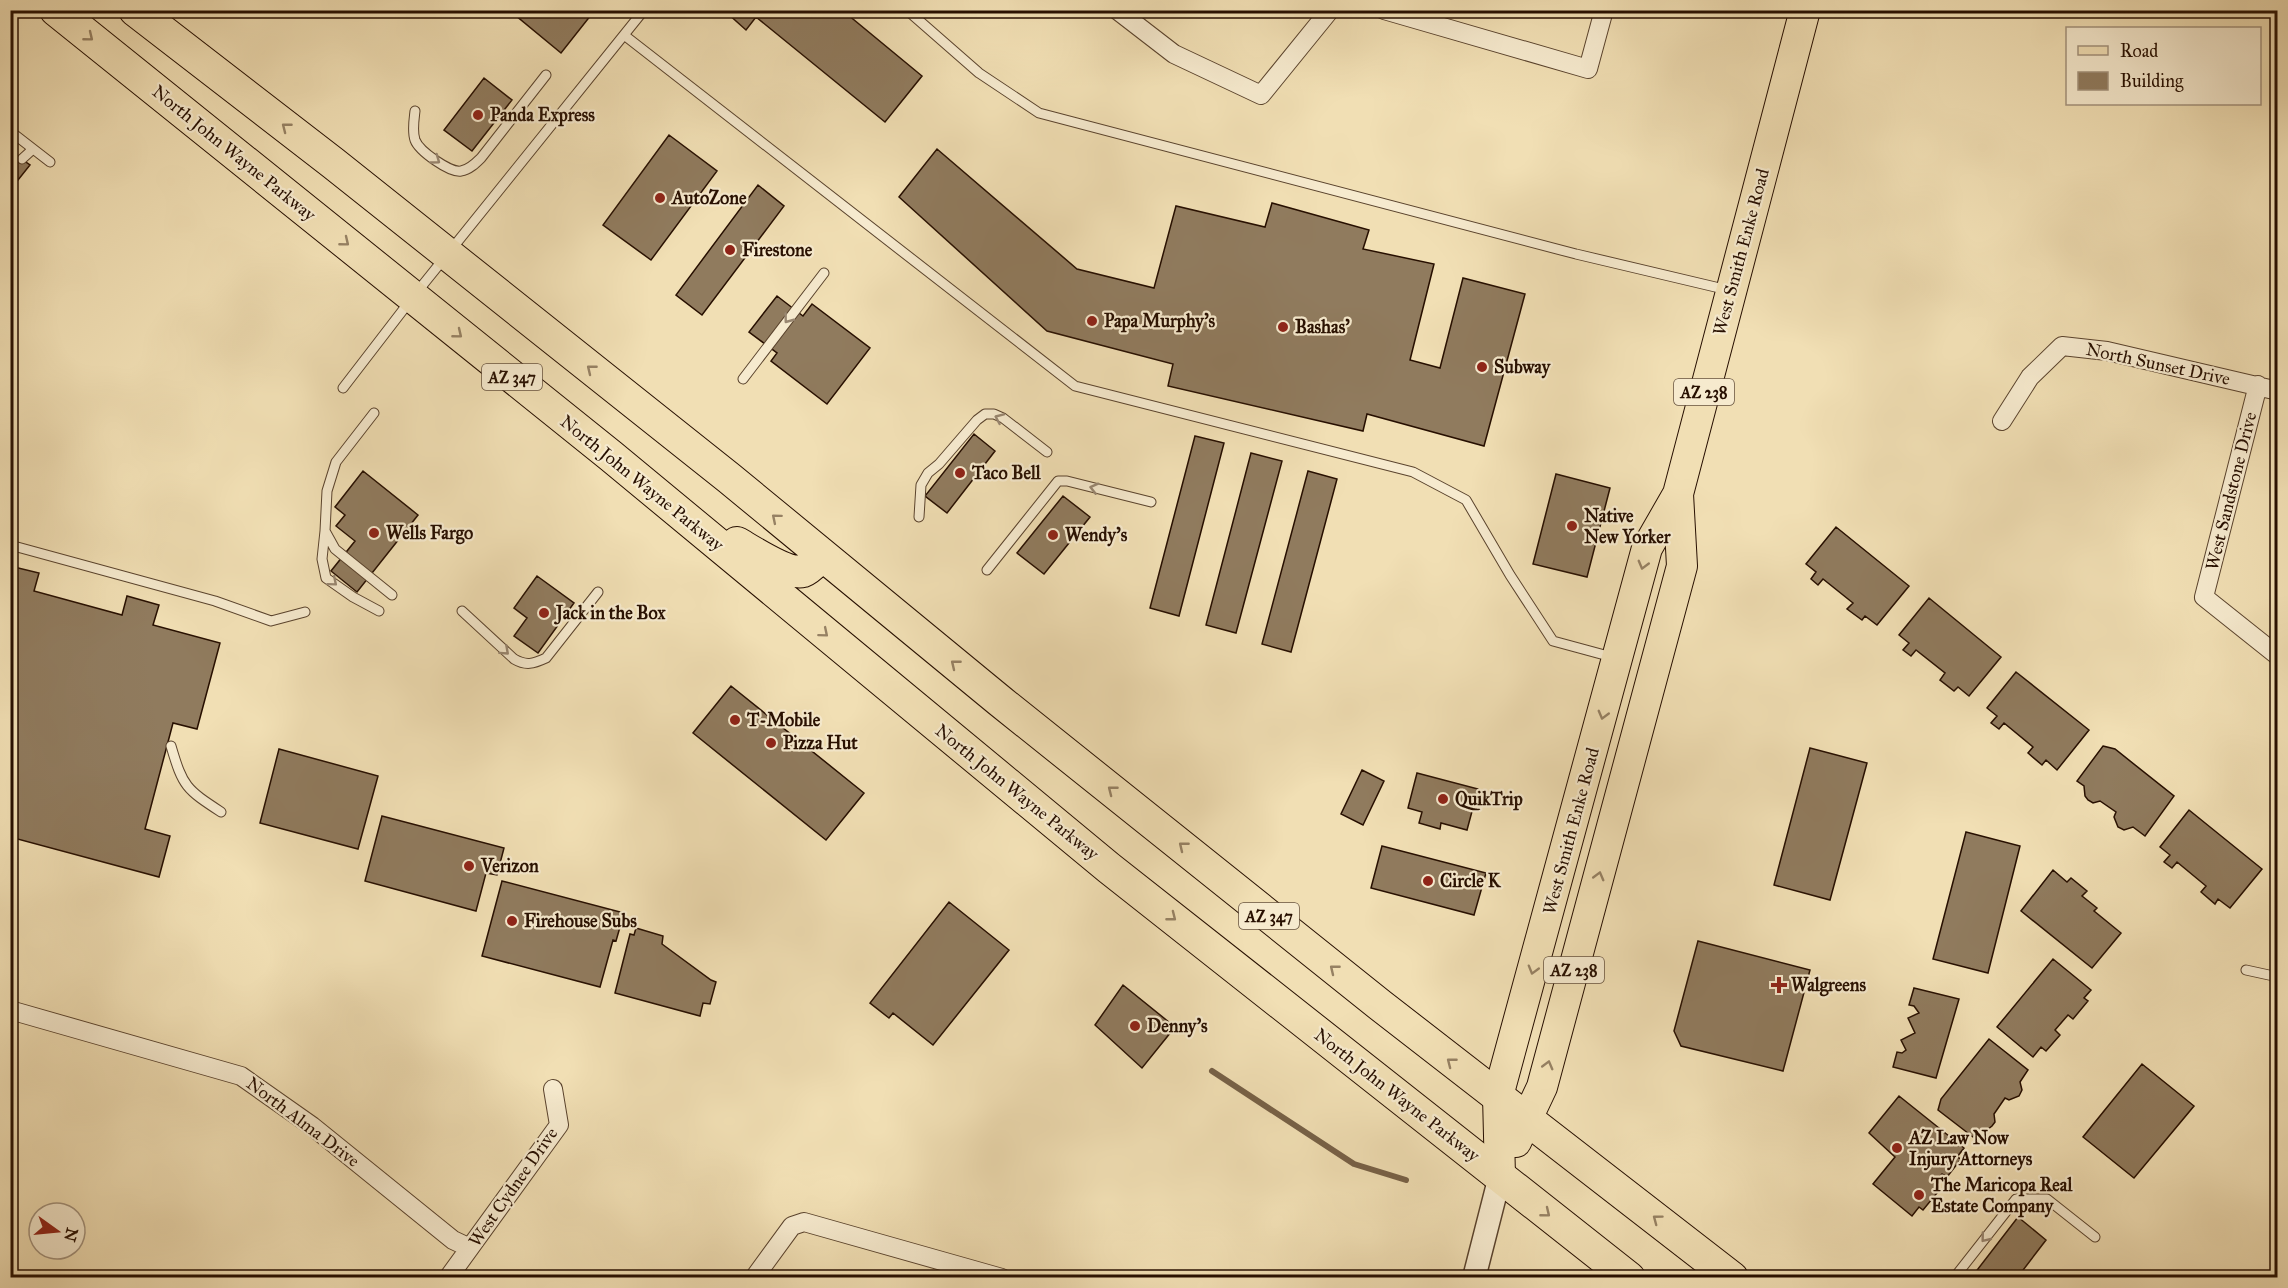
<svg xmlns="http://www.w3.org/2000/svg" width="2288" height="1288" font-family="'IM FELL Great Primer',serif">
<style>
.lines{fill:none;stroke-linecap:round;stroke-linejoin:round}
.stream{stroke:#776147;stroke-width:6}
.building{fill:#907b5e;stroke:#270f00;stroke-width:1.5}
.service-casing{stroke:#5a432d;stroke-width:11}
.minor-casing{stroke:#5a432d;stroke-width:20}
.tertiary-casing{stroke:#5a432d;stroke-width:25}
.primary-casing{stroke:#270f00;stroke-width:32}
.trunk-casing{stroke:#270f00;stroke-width:34}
.service{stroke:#f6eace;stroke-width:9}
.minor{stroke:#f6eace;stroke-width:18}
.tertiary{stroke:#f6eace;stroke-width:22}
.primary{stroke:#f1dfb4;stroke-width:30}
.trunk{stroke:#f1dfb4;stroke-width:32}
.oneway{stroke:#968163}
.oneway2{stroke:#998771}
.poi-dot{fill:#8f2418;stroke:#f6eace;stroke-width:2}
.labels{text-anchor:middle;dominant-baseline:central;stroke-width:4.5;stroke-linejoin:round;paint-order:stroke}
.shield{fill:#f6eace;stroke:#65513e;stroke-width:1.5}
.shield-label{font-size:16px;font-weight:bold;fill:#270f00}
.poi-label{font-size:18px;font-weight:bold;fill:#270f00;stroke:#f6eace;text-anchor:start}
.street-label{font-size:18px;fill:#270f00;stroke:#f6eace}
</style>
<rect width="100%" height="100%" fill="#f1dfb4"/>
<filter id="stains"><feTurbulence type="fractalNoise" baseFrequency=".00333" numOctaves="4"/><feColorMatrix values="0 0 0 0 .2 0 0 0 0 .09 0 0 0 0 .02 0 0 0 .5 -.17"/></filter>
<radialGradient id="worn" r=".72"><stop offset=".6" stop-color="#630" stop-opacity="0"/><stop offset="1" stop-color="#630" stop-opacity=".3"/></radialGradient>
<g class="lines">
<!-- stream -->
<path class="stream" d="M1212 1071 1354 1164 1406 1180"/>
</g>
<!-- building -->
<path class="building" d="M509 10H595L561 53Z
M727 10H842L922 76 885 122 756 17 746 30 726 12Z
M484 78 512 100 472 151 444 130Z
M669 135 717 171 651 260 603 225Z
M937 149 1077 269 1154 288 1176 206 1265 227 1272 203 1369 230 1363 249 1434 264 1410 360 1440 368 1463 278 1525 294 1484 446 1367 414 1363 431 1168 386 1173 364 1047 331 899 197Z
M10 151 30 165 10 190Z
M758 185 784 206 702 315 676 295Z
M777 296 803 316 812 304 870 348 827 404 771 361 777 353 749 332Z
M974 434 995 451 947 513 925 496Z
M1195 436 1224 443 1179 616 1150 608Z
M1251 453 1282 461 1236 633 1206 625Z
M363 471 418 515 357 592 331 571 355 541 336 526 345 515 335 507Z
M1308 471 1337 479 1291 652 1262 644Z
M1556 474 1610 488 1587 577 1533 564Z
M1063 496 1090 517 1044 574 1017 553Z
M1836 527 1909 586 1877 625 1865 616 1862 620 1847 609 1853 603 1823 579 1818 585 1811 579 1816 572 1806 564Z
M10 566 39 573 34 591 122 615 127 596 159 605 153 625 220 643 197 729 173 723 145 829 170 836 159 877 10 837V819L14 807 10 806Z
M537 576 574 603 538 653 514 636 527 618 514 608Z
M1929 598 2001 657 1969 696 1958 687 1954 691 1940 680 1945 673 1916 650 1911 656 1903 650 1909 643 1899 635Z
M2016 672 2089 730 2057 770 2046 760 2042 765 2028 753 2033 747 2004 723 1999 729 1991 723 1997 716 1987 708Z
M731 686 864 793 826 840 693 733Z
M2103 746 2115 749 2174 796 2145 836 2133 827 2124 830 2118 827 2114 817 2116 812 2100 801 2093 803 2088 800 2085 796 2084 786 2077 781Z
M1810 748 1867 763 1830 900 1774 885Z
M279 749 378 776 358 849 260 823Z
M1362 770 1384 781 1363 825 1341 814Z
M1417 773 1478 789 1467 830 1441 823 1440 829 1419 823 1422 812 1408 808Z
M2189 810 2262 869 2230 908 2218 899 2215 904 2201 892 2206 886 2177 862 2172 868 2164 862 2170 855 2160 847Z
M382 816 504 848 497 875 486 873 476 911 365 881Z
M1966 832 2020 846 1988 973 1933 959Z
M1382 846 1486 873 1474 915 1371 888Z
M2053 870 2067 882 2071 878 2087 891 2082 896 2097 908 2094 911 2121 933 2092 968 2021 911Z
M502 881 624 913 616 941 613 940 600 987 482 956Z
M949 902 1009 950 933 1045 893 1013 889 1018 870 1003Z
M636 928 663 936 662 944 711 980 716 982 710 1004 703 1003 700 1016 615 993 630 934 634 935Z
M1698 941 1810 970 1783 1071 1681 1046 1674 1031Z
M2053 959 2091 990 2084 998 2088 1001 2073 1019 2068 1015 2055 1030 2060 1035 2046 1051 2041 1047 2033 1057 1997 1027Z
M1123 985 1175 1027 1142 1068 1095 1025Z
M1914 988 1959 999 1936 1078 1893 1067 1897 1052 1902 1053 1906 1050 1901 1040 1915 1033 1908 1018 1919 1013 1914 1006 1909 1005Z
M1989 1039 2028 1070 2020 1082 2022 1090 2019 1096 2009 1100 2005 1098 1994 1114 1995 1122 1992 1126 1988 1129 1977 1130 1973 1137 1938 1110 1941 1099Z
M2142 1064 2194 1106 2134 1178 2083 1137Z
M1899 1096 1964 1148 1957 1157 1961 1159 1947 1177 1942 1174 1937 1180 1940 1182 1933 1190 1937 1193 1923 1210 1919 1207 1912 1216 1873 1184 1895 1157 1869 1133Z
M2018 1217 2046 1240 2017 1278H1971Z"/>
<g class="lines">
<defs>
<path id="service" d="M907 10 979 73 1039 113 1576 254 1728 290
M624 35 1075 386 1413 472 1466 500 1510 575 1553 641 1612 657
M415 111C414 120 412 131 415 140 419 151 450 173 461 171 469 170 476 163 481 158L546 75
M10 131 50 162
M22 159 33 149
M743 379 824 273
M343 388 413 297 644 10
M374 413 336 462 327 491 325 531 335 549 392 595
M919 517 921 485 928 473 939 464 977 420 985 414H994L1003 418 1047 452
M325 531 322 559 326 578 353 597 379 611
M10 545 215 601 271 621 305 612
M987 570 1058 481H1067L1151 502
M462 611 514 659C526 666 533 664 546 658L598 592
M171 746C183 787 186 789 221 812
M2246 970 2278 977
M1954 1278 2016 1199H2047L2095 1237"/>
<path id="minor" d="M1117 10 1174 54 1261 95 1330 10
M1384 10 1588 69 1604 10
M2258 385 2204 597 2278 656
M2002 421 2030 377 2062 346 2107 351 2278 391
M10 1010 241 1076 312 1126 453 1240 470 1248
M448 1278 559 1125 553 1089
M754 1278 792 1226 804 1222 1002 1278"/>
<path id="tertiary" d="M1474 1278 1500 1176"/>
<path id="primary" d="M1516 1142 1542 1087 1682 566 1678 494
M1500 1176 1498 1096 1647 548 1678 494 1805 10"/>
<path id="trunk" d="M56 10 611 456 1109 868 1629 1278
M135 10 333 163 729 478 1000 701 1380 1005 1732 1278
M737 543C751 551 787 575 803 571 809 569 816 561 821 556"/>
</defs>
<!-- service casing -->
<use href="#service" class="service-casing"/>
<!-- minor casing -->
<use href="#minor" class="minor-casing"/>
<!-- tertiary casing -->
<use href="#tertiary" class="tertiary-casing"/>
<!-- primary casing -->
<use href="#primary" class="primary-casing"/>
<!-- trunk casing -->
<use href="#trunk" class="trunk-casing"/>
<!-- service -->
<use href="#service" class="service"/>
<!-- minor -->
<use href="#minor" class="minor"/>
<!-- tertiary -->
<use href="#tertiary" class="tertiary"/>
<!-- primary -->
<use href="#primary" class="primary"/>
<!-- trunk -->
<use href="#trunk" class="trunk"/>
</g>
<!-- one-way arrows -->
<defs><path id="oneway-chevron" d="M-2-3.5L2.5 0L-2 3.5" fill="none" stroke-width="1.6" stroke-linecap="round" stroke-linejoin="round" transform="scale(1.5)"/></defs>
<g class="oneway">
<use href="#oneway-chevron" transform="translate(89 37) rotate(39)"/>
<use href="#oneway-chevron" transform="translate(286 127) rotate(-142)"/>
<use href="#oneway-chevron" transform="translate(345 242) rotate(39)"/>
<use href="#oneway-chevron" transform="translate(458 334) rotate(39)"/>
<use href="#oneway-chevron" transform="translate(591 369) rotate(-141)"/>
<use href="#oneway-chevron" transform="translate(776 518) rotate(-140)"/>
<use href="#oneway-chevron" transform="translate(1643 565) rotate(105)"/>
<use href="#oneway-chevron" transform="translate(824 633) rotate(40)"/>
<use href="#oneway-chevron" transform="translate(955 664) rotate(-141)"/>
<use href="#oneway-chevron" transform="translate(1603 715) rotate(105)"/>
<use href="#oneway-chevron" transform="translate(1112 790) rotate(-142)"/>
<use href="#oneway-chevron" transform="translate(1183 846) rotate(-141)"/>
<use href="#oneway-chevron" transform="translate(1599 876) rotate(-75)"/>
<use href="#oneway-chevron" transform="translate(1172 917) rotate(38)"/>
<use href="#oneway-chevron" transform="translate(1334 969) rotate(-141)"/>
<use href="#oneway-chevron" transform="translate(1533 970) rotate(106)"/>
<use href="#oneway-chevron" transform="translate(1451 1062) rotate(-142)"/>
<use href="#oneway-chevron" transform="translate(1548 1065) rotate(-75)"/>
<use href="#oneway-chevron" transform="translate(1546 1213) rotate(39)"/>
<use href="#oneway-chevron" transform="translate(1657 1219) rotate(-143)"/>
</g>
<g class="oneway2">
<use href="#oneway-chevron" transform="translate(436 160) rotate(36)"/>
<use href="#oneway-chevron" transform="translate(788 319) rotate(127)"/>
<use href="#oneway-chevron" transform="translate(999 418) rotate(-156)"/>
<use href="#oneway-chevron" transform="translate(1094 488) rotate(-166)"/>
<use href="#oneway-chevron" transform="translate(333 582) rotate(40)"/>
<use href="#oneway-chevron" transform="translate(505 651) rotate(42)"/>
<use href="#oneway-chevron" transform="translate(1985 1238) rotate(129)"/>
</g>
<!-- markers -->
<g class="poi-dot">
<circle cx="478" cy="115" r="6"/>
<circle cx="660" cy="198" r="6"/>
<circle cx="730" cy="250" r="6"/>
<circle cx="1092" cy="321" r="6"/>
<circle cx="1283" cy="327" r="6"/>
<circle cx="1482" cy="367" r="6"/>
<circle cx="960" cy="473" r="6"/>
<circle cx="1572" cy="526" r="6"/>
<circle cx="374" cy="533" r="6"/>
<circle cx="1053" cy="535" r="6"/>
<circle cx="544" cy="613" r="6"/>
<circle cx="735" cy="720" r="6"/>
<circle cx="771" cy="743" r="6"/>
<circle cx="1443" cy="799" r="6"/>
<circle cx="469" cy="866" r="6"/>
<circle cx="1428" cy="881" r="6"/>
<circle cx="512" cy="921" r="6"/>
<path d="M1776 976h6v6h6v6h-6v6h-6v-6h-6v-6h6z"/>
<circle cx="1135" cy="1026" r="6"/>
<circle cx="1897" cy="1148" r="6"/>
<circle cx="1919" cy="1195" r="6"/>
</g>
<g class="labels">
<!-- shield labels -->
<g class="shield">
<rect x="482" y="364" width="60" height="26" rx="4.5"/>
<rect x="1674" y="379" width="60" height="26" rx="4.5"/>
<rect x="1239" y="903" width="60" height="26" rx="4.5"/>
<rect x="1544" y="957" width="60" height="26" rx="4.5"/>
</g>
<g class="shield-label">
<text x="512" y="377">AZ 347</text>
<text x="1704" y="392">AZ 238</text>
<text x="1269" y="916">AZ 347</text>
<text x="1574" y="970">AZ 238</text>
</g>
<!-- poi labels -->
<g class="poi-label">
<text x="490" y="115">Panda Express</text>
<text x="672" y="198">AutoZone</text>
<text x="742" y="250">Firestone</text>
<text x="1104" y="321">Papa Murphy's</text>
<text x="1295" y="327">Bashas'</text>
<text x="1494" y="367">Subway</text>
<text x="972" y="473">Taco Bell</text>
<text x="1584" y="516">Native<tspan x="1584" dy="21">New Yorker</tspan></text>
<text x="386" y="533">Wells Fargo</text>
<text x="1065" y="535">Wendy's</text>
<text x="556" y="613">Jack in the Box</text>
<text x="747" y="720">T-Mobile</text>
<text x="783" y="743">Pizza Hut</text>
<text x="1455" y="799">QuikTrip</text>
<text x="481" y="866">Verizon</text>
<text x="1440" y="881">Circle K</text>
<text x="524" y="921">Firehouse Subs</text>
<text x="1791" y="985">Walgreens</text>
<text x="1147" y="1026">Denny's</text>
<text x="1909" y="1138">AZ Law Now<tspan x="1909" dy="21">Injury Attorneys</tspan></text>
<text x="1931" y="1185">The Maricopa Real<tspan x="1931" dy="21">Estate Company</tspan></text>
</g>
<!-- street labels -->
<g class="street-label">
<text transform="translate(234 153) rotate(39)">North John Wayne Parkway</text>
<text transform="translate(1741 252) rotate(-75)">West Smith Enke Road</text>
<text transform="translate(2158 364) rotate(12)">North Sunset Drive</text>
<text transform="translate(642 483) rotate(39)">North John Wayne Parkway</text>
<text transform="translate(2231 491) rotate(-76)">West Sandstone Drive</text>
<text transform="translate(1017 792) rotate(39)">North John Wayne Parkway</text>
<text transform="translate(1571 831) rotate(-75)">West Smith Enke Road</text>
<text transform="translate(1397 1095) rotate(38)">North John Wayne Parkway</text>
<text transform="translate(303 1122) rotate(37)">North Alma Drive</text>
<text transform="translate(513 1187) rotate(-55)">West Cydnee Drive</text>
</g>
</g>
<!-- margin -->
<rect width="2288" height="1288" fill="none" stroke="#f1dfb4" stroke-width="36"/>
<rect x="12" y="12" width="2264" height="1264" fill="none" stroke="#270f00" stroke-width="3"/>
<rect x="18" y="18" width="2252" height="1252" fill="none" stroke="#270f00" stroke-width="1.5"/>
<!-- legend -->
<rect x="2066" y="27" width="195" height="78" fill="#f6eace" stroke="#a3927c" stroke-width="1.5"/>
<rect x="2078" y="46" width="30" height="9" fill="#f1dfb4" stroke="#a3927c" stroke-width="1.5"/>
<text x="2120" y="57" font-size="18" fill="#270f00">Road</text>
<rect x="2078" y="72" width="30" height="18" fill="#907b5e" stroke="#a3927c" stroke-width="1.5"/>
<text x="2120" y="87" font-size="18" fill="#270f00">Building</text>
<!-- north arrow -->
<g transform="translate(57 1231) rotate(105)"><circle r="28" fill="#f6eace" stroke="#a3927c" stroke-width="1.5"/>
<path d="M0-4.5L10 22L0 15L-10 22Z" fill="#8f2418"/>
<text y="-9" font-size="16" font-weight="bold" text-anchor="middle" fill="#270f00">N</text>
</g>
<rect width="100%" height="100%" filter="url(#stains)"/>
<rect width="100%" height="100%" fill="url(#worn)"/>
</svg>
